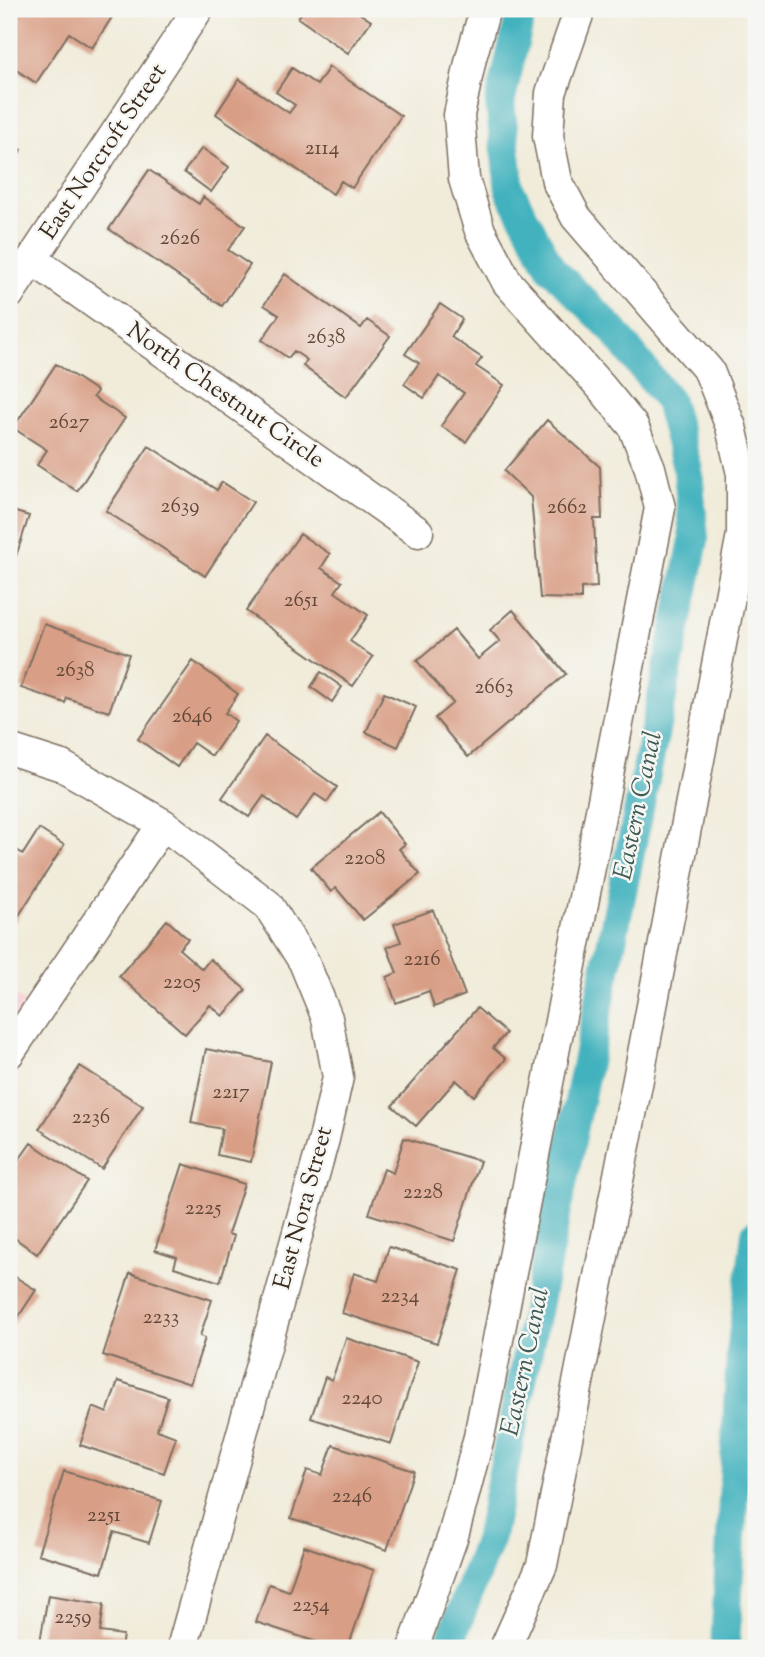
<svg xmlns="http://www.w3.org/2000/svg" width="765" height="1657" font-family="'Sorts Mill Goudy',serif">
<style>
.built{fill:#f7cfd3}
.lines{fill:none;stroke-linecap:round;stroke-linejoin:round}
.canal{stroke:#43b2be;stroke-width:30}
.building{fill:#d99f86}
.minor-casing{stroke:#7b6e60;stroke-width:33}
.minor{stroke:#fff;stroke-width:30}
.labels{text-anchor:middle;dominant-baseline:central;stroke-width:5;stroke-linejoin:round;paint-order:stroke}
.number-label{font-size:21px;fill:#624738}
.street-label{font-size:24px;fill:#3b2a1e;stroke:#f6f6f2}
.water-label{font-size:26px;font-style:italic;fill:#3e5a56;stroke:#f6f6f2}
</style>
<rect width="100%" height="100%" fill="#f6f6f2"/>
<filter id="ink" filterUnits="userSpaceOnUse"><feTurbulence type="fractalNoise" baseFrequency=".0143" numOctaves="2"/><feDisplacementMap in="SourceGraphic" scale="14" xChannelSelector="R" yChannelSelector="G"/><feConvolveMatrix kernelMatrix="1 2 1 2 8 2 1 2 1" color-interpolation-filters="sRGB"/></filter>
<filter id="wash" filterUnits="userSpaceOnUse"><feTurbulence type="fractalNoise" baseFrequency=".00686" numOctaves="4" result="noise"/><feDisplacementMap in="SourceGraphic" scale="28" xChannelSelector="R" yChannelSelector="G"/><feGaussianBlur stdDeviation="1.57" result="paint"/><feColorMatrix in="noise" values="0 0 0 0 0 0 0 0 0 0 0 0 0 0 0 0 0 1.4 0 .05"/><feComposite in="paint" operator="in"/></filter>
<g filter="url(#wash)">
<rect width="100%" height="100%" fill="#f1ecda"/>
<!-- built -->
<path class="built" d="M9 991 37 1011 9 1053Z"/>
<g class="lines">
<!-- canal -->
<path class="canal" d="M449 1648 453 1634 490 1536 694 540 688 470 669 401 612 329 551 268 510 191 500 103 522 9
M725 1648 741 1353 756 1234"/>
</g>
<g id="blocks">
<!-- building -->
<path class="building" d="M9 9H106L114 14 92 48 69 33 36 83 9 65Z
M304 9H353L371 21 348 53 298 18Z
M329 67 401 116 352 188 341 181 333 194 216 114 239 79 289 113 295 105 276 92 292 68 317 85Z
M9 142 21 150 9 168Z
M202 148 229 167 211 192 184 172Z
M149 170 199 204 203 197 245 226 228 250 250 265 222 306 109 229Z
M285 274 361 328 367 320 390 336 346 397 303 366 307 360 294 351 288 358 262 340 279 315 264 305Z
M440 304 462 319 451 337 482 358 476 366 504 385 466 442 441 426 464 393 439 376 424 398 404 384 419 363 405 354Z
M56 364 97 391 93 397 125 418 77 491 37 465 47 450 13 428Z
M547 420 600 467 602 519H594L597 587 581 588V599L540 598 531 497 504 471Z
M149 446 217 490 222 482 253 502 205 576 106 511Z
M9 510 29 516 9 578Z
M300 534 330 554 321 568 342 582 335 592 368 615 350 641 373 657 353 686 246 611Z
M513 610 566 674 468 757 435 718 453 703 417 661 454 630 478 659 500 641 490 630Z
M44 624 129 654 109 712 67 698 65 703 21 688Z
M193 661 238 694 225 713 236 721 212 756 193 743 177 767 138 739Z
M321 672 342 687 332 702 311 687Z
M384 693 416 707 398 747 366 732Z
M265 736 337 787 327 802 315 794 296 820 264 796 249 817 222 798Z
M379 812 405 844 399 849 420 874 363 920 336 888 331 892 311 868Z
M39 829 64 845 14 923 9 919V845L23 854Z
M433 910 465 995 434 1007 429 991 396 1003 387 977 397 973 387 947 401 942 394 924Z
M167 920 188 939 179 949 202 969 210 959 246 990 223 1016 210 1005 185 1034 119 976Z
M477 1008 506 1033 493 1048 506 1059 474 1096 456 1080 416 1126 392 1106Z
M206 1049 271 1062 251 1162 217 1155 222 1129 191 1123Z
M80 1066 143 1106 102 1169 39 1129Z
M404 1138 480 1161 454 1241 369 1214 384 1169 393 1173Z
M31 1143 87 1181 37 1254 9 1234V1174Z
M183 1164 244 1184 228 1234 234 1236 220 1282 174 1267 177 1257 155 1250Z
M389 1247 461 1270 437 1343 342 1313 354 1273 378 1281Z
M9 1273 36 1290 9 1331Z
M130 1273 212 1300 200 1336 205 1338 190 1384 103 1355Z
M346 1338 418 1362 391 1444 311 1418 325 1377 332 1380Z
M118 1381 168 1397 157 1430 176 1437 164 1473 80 1445 93 1407 107 1413Z
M333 1445 414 1471 387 1550 291 1518 307 1470 322 1475Z
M64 1471 162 1501 149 1543 114 1532 102 1573 38 1554Z
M304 1546 374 1570 348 1648H335L256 1622 269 1584 289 1591Z
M48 1595 104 1604 100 1632 123 1635 121 1648H39Z"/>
</g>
</g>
<g filter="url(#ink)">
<use href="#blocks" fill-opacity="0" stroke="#7b6e60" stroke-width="2"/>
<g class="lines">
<defs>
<path id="minor" d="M32 259 418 532
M9 294 198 9
M9 749 62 766 163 824 268 905 304 962 327 1018 338 1077 324 1139 184 1641V1648
M9 1053 163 824
M413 1648 453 1536 479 1437 660 508 650 468 633 426 601 387 507 282 480 231 464 179 459 115 471 58 485 9
M505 1648 542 1565 640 1069 742 534V474L731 427 709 371 576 217 557 181 548 136 551 93 580 9"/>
</defs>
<!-- minor casing -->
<use href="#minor" class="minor-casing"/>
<!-- minor -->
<use href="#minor" class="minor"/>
</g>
</g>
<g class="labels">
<!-- number labels -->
<g class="number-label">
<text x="322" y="149">2114</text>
<text x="180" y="239">2626</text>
<text x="326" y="338">2638</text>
<text x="69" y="423">2627</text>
<text x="180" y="507">2639</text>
<text x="567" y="508">2662</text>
<text x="301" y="601">2651</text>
<text x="75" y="671">2638</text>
<text x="494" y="688">2663</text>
<text x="192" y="717">2646</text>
<text x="365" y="859">2208</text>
<text x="422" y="960">2216</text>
<text x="182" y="983">2205</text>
<text x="231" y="1093">2217</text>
<text x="91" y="1118">2236</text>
<text x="423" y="1193">2228</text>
<text x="203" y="1209">2225</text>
<text x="400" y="1297">2234</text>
<text x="161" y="1318">2233</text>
<text x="362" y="1399">2240</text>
<text x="352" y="1497">2246</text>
<text x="104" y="1516">2251</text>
<text x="311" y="1606">2254</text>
<text x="73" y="1618">2259</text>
</g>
<!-- street labels -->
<g class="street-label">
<text transform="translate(104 152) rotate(-56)">East Norcroft Street</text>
<text transform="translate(225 396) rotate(35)">North Chestnut Circle</text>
<text transform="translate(304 1208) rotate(-75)">East Nora Street</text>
</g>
<!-- water labels -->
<g class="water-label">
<text transform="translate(639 806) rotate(-78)">Eastern Canal</text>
<text transform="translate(526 1362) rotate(-78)">Eastern Canal</text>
</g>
</g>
<!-- margin -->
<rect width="765" height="1657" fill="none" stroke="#f6f6f2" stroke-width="35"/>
</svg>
